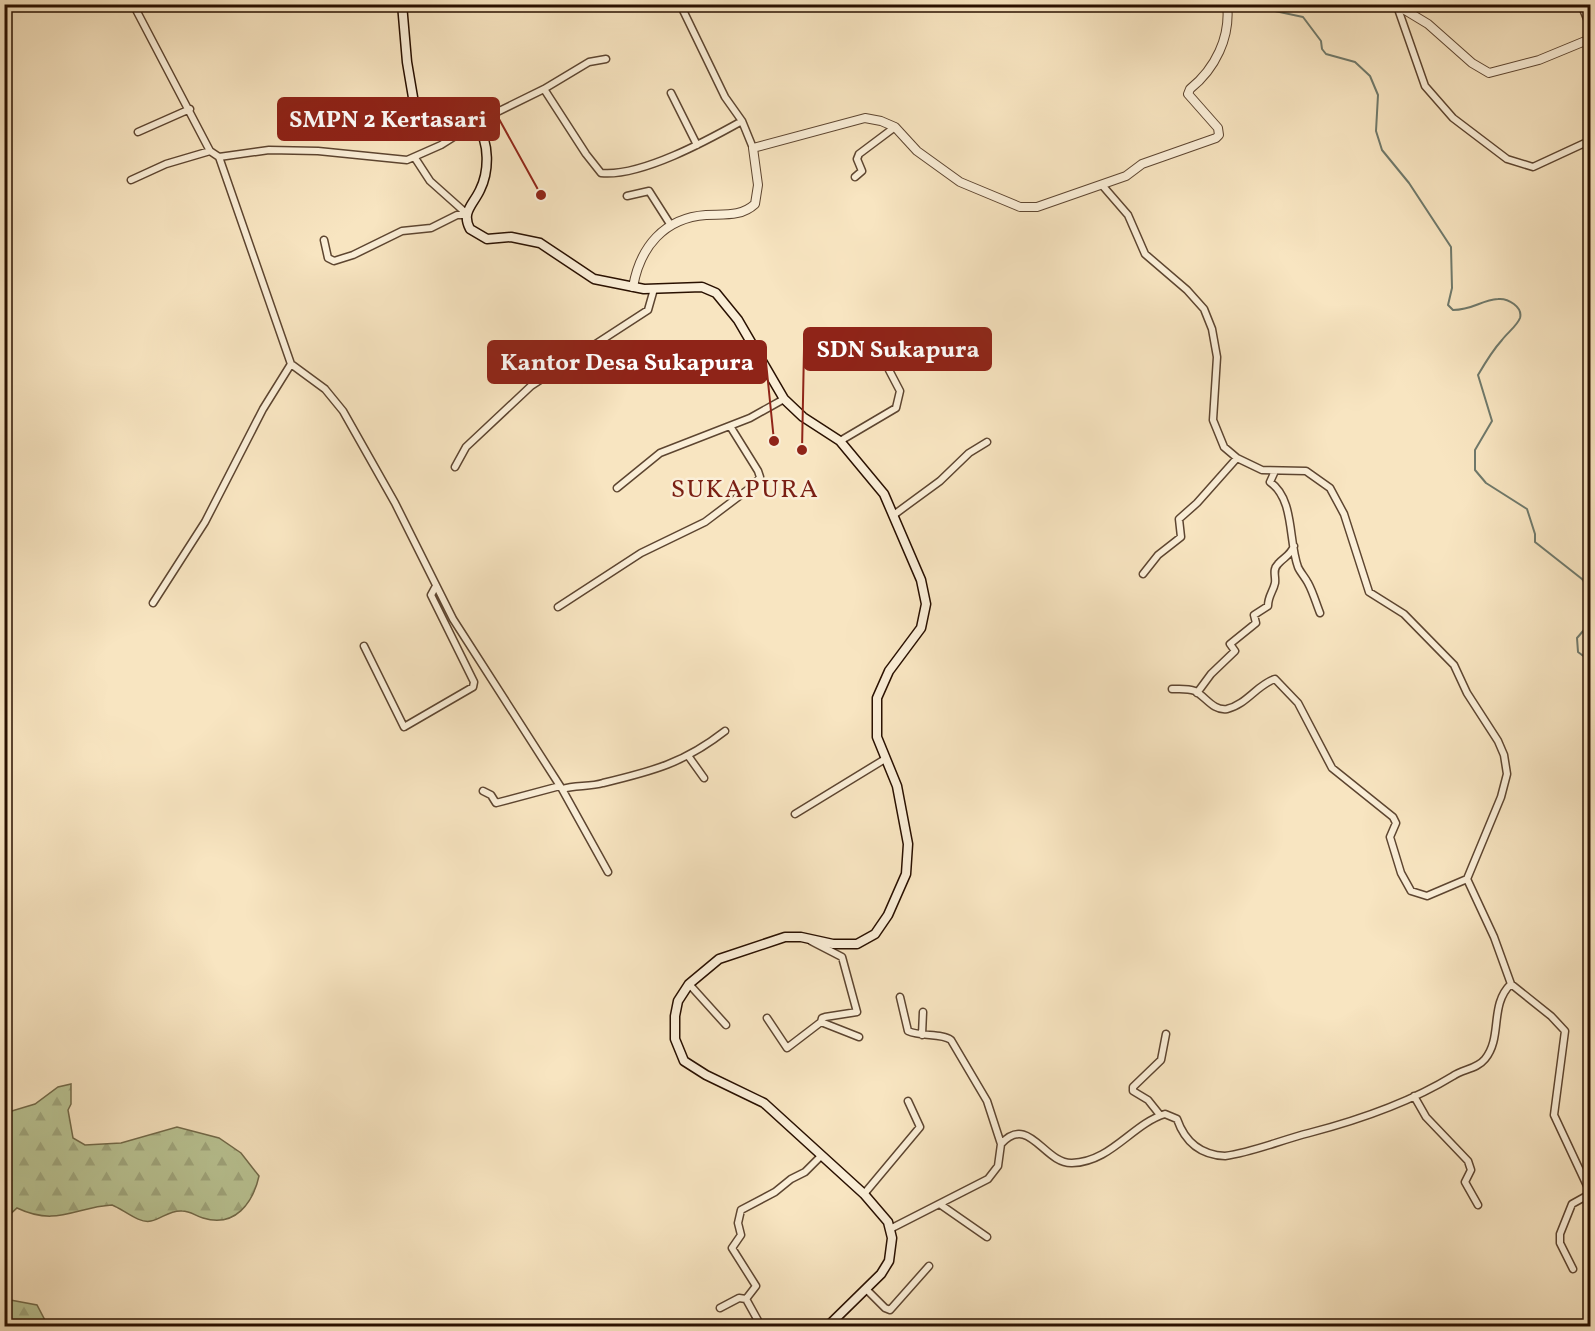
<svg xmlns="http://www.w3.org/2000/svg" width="1595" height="1331" font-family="Vollkorn,serif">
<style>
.forest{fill:url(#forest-firs);stroke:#726a4a;stroke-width:1.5}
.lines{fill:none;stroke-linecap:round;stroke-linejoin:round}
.stream{stroke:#6f796b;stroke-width:2}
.minor-casing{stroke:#5d4530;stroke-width:9}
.tertiary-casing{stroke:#5d4530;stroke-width:10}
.secondary-casing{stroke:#291000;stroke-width:11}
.minor{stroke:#faeed7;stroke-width:6}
.tertiary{stroke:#faeed7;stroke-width:8}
.secondary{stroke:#faeed7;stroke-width:8}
.labels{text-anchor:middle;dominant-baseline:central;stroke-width:5;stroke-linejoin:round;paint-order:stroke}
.quarter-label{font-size:26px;letter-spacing:1.5px;fill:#7a1f14;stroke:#faeed7}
.leader{fill:none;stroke:#8f2418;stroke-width:2}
.callout-dot{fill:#8f2418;stroke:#faeed7;stroke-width:2}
.callout{fill:#8f2418;stroke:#8f2418;stroke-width:2}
.callout-label{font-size:24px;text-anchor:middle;font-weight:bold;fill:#fff}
</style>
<defs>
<pattern id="forest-firs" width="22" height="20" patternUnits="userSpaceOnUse" patternTransform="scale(1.5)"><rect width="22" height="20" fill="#bac595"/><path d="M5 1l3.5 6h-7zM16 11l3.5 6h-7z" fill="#a0a87f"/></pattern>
</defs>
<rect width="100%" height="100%" fill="#f8e5c1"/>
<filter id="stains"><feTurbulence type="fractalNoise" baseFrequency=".00333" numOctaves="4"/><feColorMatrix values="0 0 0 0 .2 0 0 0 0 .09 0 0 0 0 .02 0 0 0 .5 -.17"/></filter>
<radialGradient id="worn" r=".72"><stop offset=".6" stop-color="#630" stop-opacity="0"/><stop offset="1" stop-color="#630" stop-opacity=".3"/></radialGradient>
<!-- forest -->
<path class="forest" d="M71 1084V1104L68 1110 73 1138 85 1145 121 1143 177 1127 219 1138 241 1153 259 1176C253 1203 235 1228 203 1218 195 1216 191 1211 182 1211 169 1210 162 1219 151 1221 139 1224 123 1209 112 1205 75 1207 57 1227 17 1208L5 1219V1113L35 1104 58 1087Z
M5 1299 37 1305 48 1326H5Z"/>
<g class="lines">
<!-- stream -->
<path class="stream" d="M1256 4 1260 8 1303 17 1321 41 1322 49 1326 54 1355 62 1370 76 1378 95 1376 131 1382 150 1409 183 1451 247 1452 288 1448 305 1453 310C1473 310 1481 300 1498 299 1508 298 1523 307 1520 318 1517 326 1507 333 1502 340 1492 351 1485 363 1478 375L1492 421 1475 450V470L1486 483 1527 509 1535 534V542L1582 579 1590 590
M1590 623 1577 638 1578 652 1590 661"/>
<defs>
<path id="minor" d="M133 4 210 151 219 157
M680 4 725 97 742 121 753 148
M1581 4 1590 26
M1397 6 1425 86 1453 118 1507 159 1533 167 1587 142 1590 143
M544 89 586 154 601 173C641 177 708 140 742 121
M671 93 697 145
M471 126 441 145 407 160 318 151 269 150 219 157 291 364 325 389 343 411 395 503 453 619 562 789C575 785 590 787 603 783 653 771 684 763 725 731
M477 127 481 120 544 89 589 62 606 59
M138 132 190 109
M415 158 430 181 467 214
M855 177 862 171 857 159 859 154 895 127
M131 180 166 164 210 151
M1102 185 1128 215 1145 254 1187 290 1204 309 1212 329 1217 357 1213 420 1224 447 1237 458 1262 470 1306 471 1330 488 1344 514 1369 592 1404 614 1454 665 1467 693 1498 741 1504 755 1507 774 1501 797 1467 879 1494 937 1511 984 1551 1016 1565 1031 1554 1115 1590 1192
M627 196 649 191 670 224
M324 240 328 258 334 261 353 255 402 231 431 228 457 215H466
M840 441 896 408 900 391 889 370C900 359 902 348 912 337
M455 467 466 447 531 386 648 310 654 289
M1275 471 1270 482C1295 500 1288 540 1298 567 1300 572 1305 577 1308 583 1313 592 1316 603 1320 613
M617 488 660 453 750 418 784 399
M895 514 940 481 969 453 987 442
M1143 574 1158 555 1181 537 1179 519 1197 503 1237 458
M153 603 205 522 263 409 291 364
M558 607 641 553 705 522 754 485 760 477 758 471 730 426
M364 646 404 727 473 687 474 682 431 595 436 586
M1172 689C1180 689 1187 688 1195 691 1206 697 1213 711 1227 709 1246 705 1258 684 1275 679L1298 703 1332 768 1393 817 1396 823 1390 837 1401 873 1411 891 1427 896 1467 879
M1197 693 1211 674 1235 651 1230 644 1256 623 1254 615 1268 606C1268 596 1273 592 1275 583 1276 576 1272 570 1278 564 1284 557 1290 556 1294 546
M689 757 704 778
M562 789 608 872
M483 791 491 795 496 803 560 786
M795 814 885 759
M811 941 842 957 857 1012 825 1017 822 1018 821 1022 859 1037
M689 984 726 1025
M900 997 908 1031C921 1037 942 1033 951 1040L987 1101 1001 1144
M767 1018 787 1048 821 1022
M922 1035 923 1012
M1414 1096 1426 1117 1468 1161 1471 1170 1465 1182 1478 1205
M1160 1115 1148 1100 1133 1091V1087L1161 1060 1166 1034
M864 1194 920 1127 908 1101
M941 1205 987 1237
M890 1229 988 1179 998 1166 1001 1144C1029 1113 1044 1164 1072 1163 1111 1162 1132 1124 1165 1114L1177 1119C1185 1142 1201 1155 1225 1156 1254 1152 1281 1140 1309 1133 1359 1120 1409 1103 1453 1076 1463 1069 1477 1069 1485 1059 1503 1037 1489 1005 1511 984
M1573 1269 1560 1243V1234L1572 1204 1590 1194
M866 1289 885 1308 890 1310 929 1266
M746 1299 756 1286 732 1248 741 1235 738 1223 741 1210 775 1192 791 1179 805 1172 821 1156
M720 1308 739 1298 746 1299 761 1326"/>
<path id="tertiary" d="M1395 4 1428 24 1472 63 1489 73 1539 60 1590 39
M633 287C640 247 664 218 706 215 724 214 741 217 755 204L758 185 753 148 865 118 881 121 895 127 917 151 960 182 1020 207H1037L1126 176 1142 164 1216 138 1219 135 1218 128 1188 94 1190 89C1215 69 1231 37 1227 4"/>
<path id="secondary" d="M402 4 407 62 416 115 433 128 465 125 477 127C490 142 489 172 480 190 473 205 461 212 470 229L487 239 511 237 540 243 594 279 644 289 702 287 716 293 738 320 784 399 803 417 840 441 884 494 921 580 926 604 921 628 889 671 877 698V737L897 786 908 844 906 874 888 915 875 934 857 944H833L801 937H785L719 959 689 984 678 1001 675 1016V1039L684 1061 706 1075 764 1103 864 1194 888 1222 892 1238 889 1261 881 1274 828 1326"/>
</defs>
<!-- minor casing -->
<use href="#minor" class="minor-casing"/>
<!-- tertiary casing -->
<use href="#tertiary" class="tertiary-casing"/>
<!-- secondary casing -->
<use href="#secondary" class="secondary-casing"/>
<!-- minor -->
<use href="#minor" class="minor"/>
<!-- tertiary -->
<use href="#tertiary" class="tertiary"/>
<!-- secondary -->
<use href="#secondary" class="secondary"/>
</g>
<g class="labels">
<!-- quarter labels -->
<g class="quarter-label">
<text x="745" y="490">SUKAPURA</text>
</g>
</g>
<!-- callouts -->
<path class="leader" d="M541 195L499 119M802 450L804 349M774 441L766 362"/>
<g class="callout-dot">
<circle cx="541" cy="195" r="6"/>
<circle cx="802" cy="450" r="6"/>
<circle cx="774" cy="441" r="6"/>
</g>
<g class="callout">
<rect x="278" y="98" width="221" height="42" rx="6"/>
<rect x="804" y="328" width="187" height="42" rx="6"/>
<rect x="488" y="341" width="278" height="42" rx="6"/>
</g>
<g class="callout-label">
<text x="388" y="127">SMPN 2 Kertasari</text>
<text x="898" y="357">SDN Sukapura</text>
<text x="627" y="370">Kantor Desa Sukapura</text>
</g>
<!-- margin -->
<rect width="1595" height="1331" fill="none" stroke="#f8e5c1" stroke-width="24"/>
<rect x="6" y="6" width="1583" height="1319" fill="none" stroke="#291000" stroke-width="3"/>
<rect x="12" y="12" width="1571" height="1307" fill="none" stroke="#291000" stroke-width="1.5"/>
<rect width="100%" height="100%" filter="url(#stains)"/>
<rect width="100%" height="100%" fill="url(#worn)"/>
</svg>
